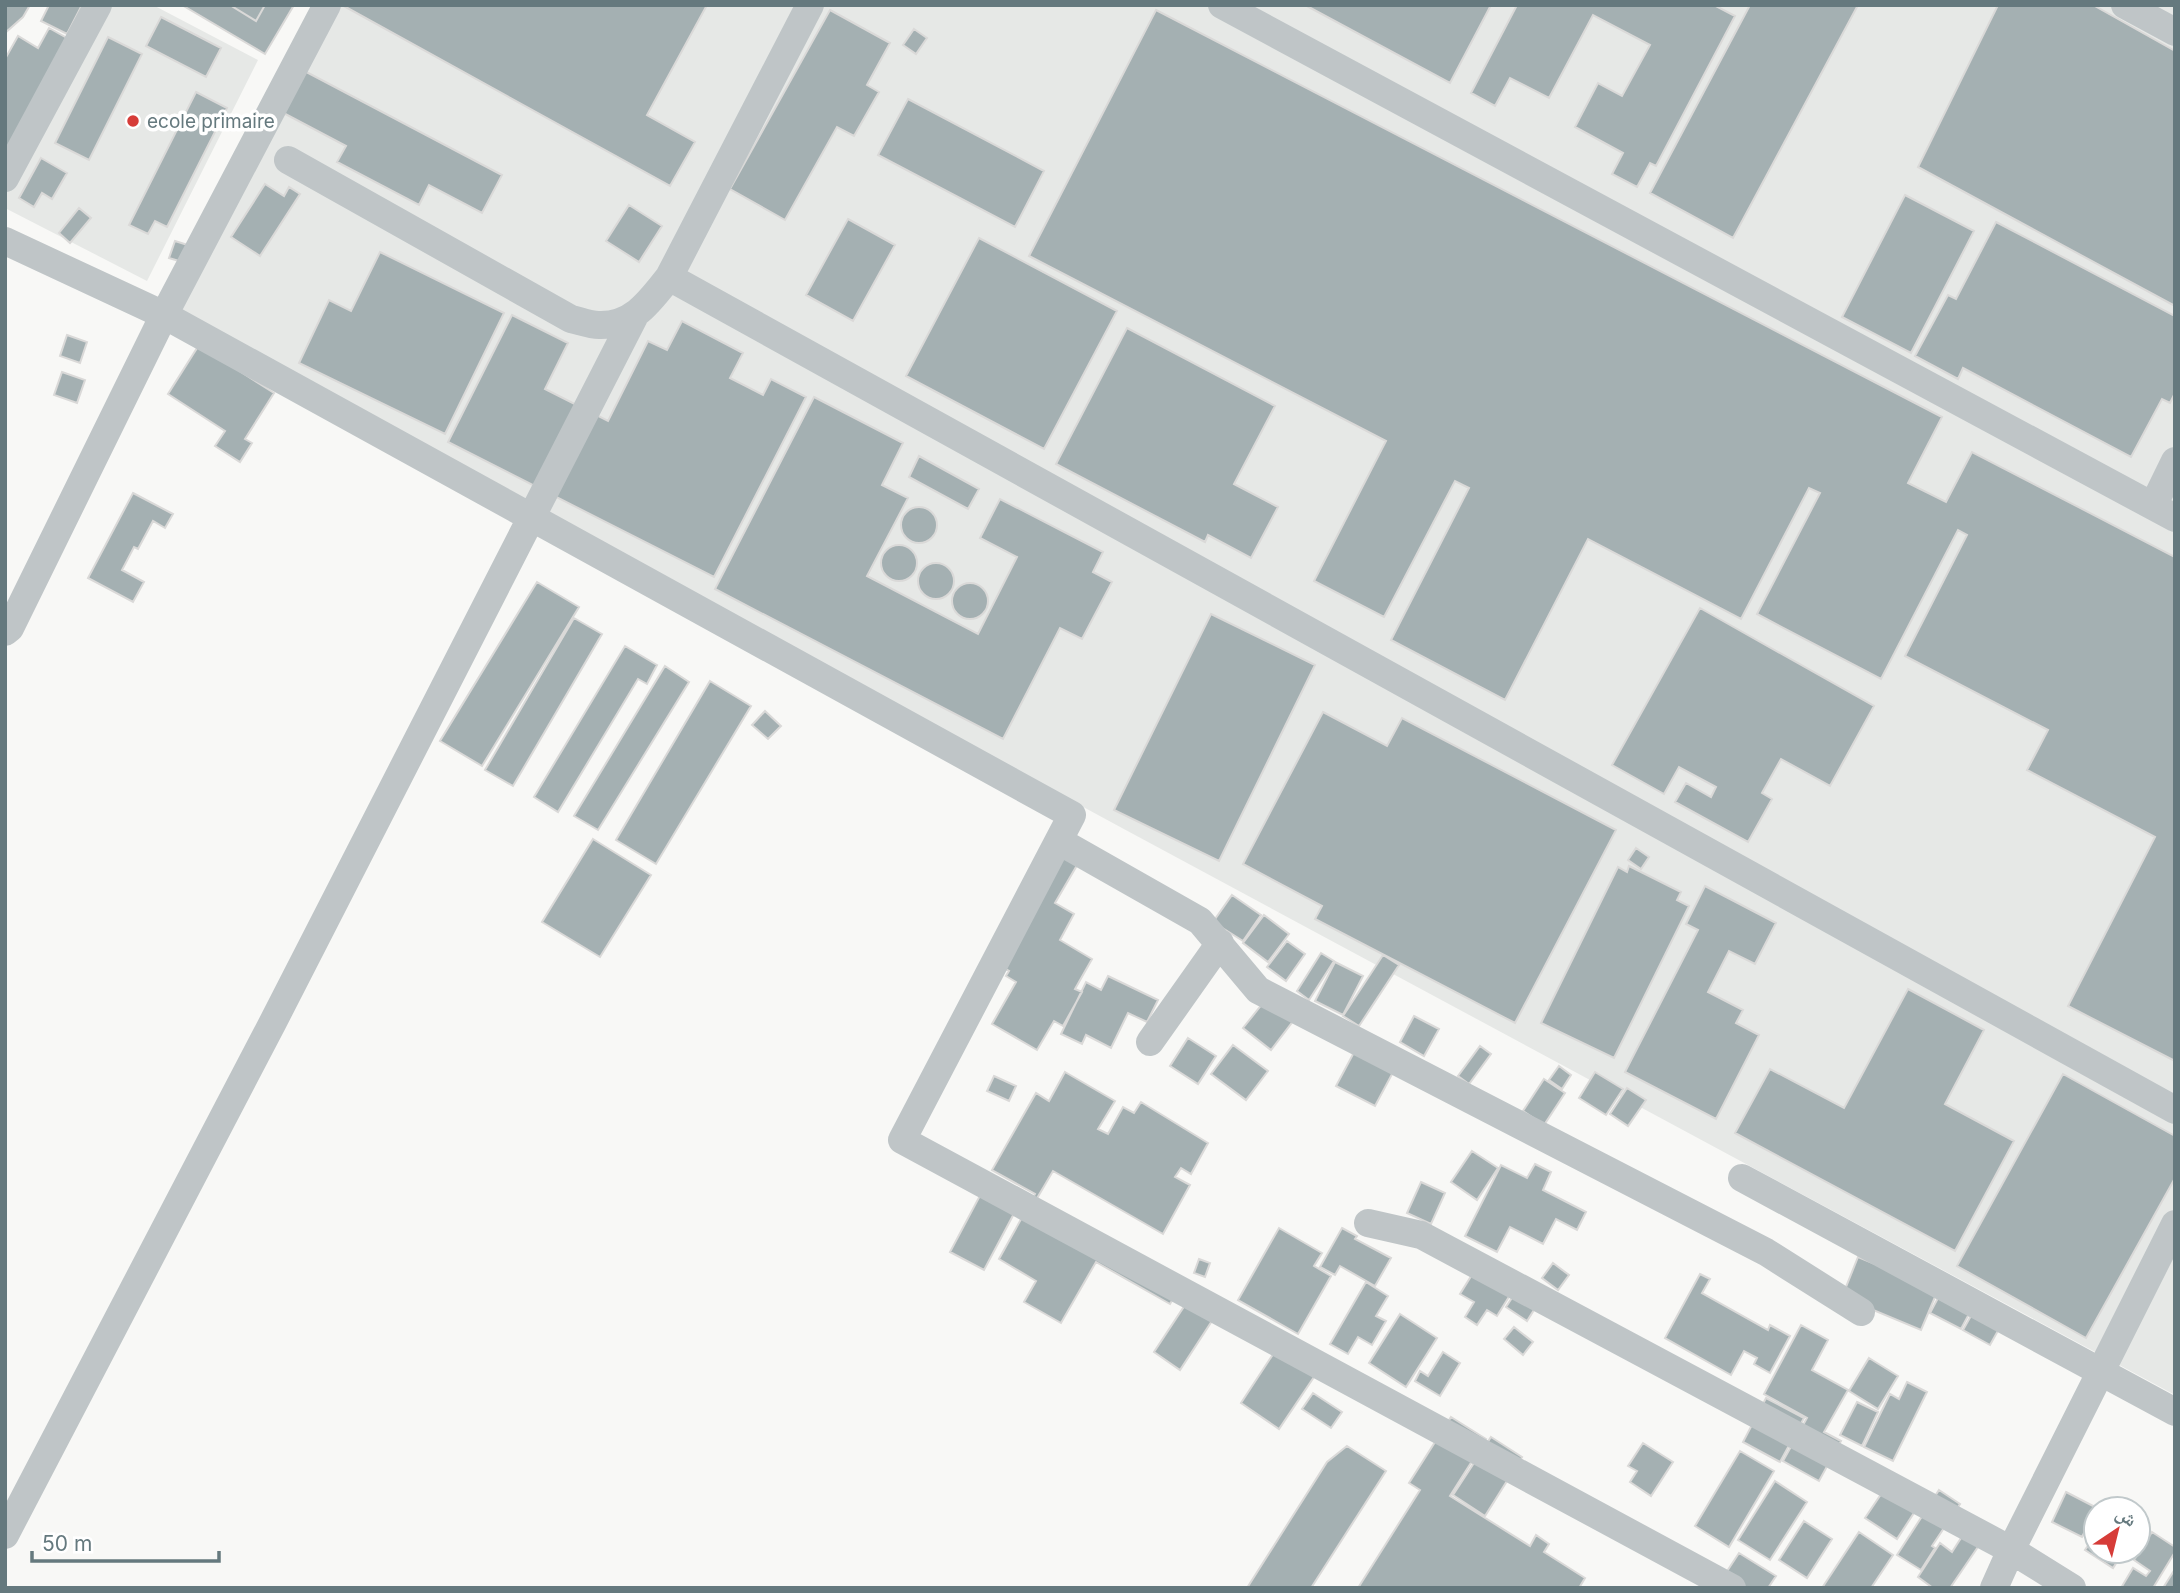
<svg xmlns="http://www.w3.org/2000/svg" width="2180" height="1593" font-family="Inter,'Noto Naskh Arabic',sans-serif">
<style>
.built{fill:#e6e8e6}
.building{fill:#a4b0b2;stroke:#dad9d8;stroke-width:2}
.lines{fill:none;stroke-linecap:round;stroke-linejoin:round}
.street{stroke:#bfc5c7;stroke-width:28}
.poi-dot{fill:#d63c38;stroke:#fff;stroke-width:2.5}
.labels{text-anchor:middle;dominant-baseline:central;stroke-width:7;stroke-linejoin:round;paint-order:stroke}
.poi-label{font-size:19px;fill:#65797e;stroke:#fff;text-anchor:start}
</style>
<rect width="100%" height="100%" fill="#f8f8f6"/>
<!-- built -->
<path class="built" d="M103 5H153L258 60 147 281 5 208V181Z
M324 5H2175V1395L1122 828 157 304Z"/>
<!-- building -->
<path class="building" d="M5 5H30L23 17 5 33Z
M49 5H82L67 34 41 21Z
M182 5H294L265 54Z
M230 5H265L256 21Z
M342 5H707L647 115 695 142 670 186Z
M1305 5H1491L1450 83Z
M1517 5H1714L1735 16 1656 166 1650 163 1637 187 1612 174 1623 153 1575 127 1598 83 1622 96 1650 45 1593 15 1549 98 1510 78 1495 106 1471 93Z
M1750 5H1858L1733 238 1650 193Z
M1998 5H2093L2175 51V306L1918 167Z
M830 10 890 43 867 85 879 92 854 136 837 127 785 220 730 189Z
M1156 10 1942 417 1908 483 1946 502 1972 452 2175 557V1061L2068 1006 2155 837 2027 770 2048 730 1905 656 1967 535 1958 530 1881 679 1757 614 1820 493 1809 488 1741 619 1588 539 1505 700 1391 640 1469 488 1455 481 1384 617 1314 581 1386 441 1029 256Z
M161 17 221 48 206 77 146 46Z
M49 28 74 42 5 161V59L18 36 38 48Z
M914 29 927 38 916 54 903 45Z
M108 37 142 54 89 160 55 143Z
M295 66 502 175 482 213 429 185 419 205 337 162 346 146 274 108Z
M196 92 227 108 167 227 155 221 148 234 129 225Z
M908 99 1044 171 1015 227 878 155Z
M41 158 67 173 52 199 42 193 34 207 19 198Z
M265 184 284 196 289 187 300 194 260 256 231 237Z
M1905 195 1974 231 1911 353 1842 317Z
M629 205 662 226 639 262 606 241Z
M79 208 91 218 70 243 59 233Z
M848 219 895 245 853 321 806 295Z
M1996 222 2175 316V393L2170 403 2162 399 2131 457 1963 368 1958 379 1915 356 1948 295 1956 299Z
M979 238 1117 311 1044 449 906 376Z
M175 241 194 247 189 264 169 258Z
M380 252 504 313 445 434 299 363 329 300 351 311Z
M512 315 568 343 545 389 608 421 648 341 667 350 682 321 743 353 730 378 763 395 771 379 806 397 714 577 448 442Z
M1127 328 1275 406 1234 484 1278 507 1251 558 1208 535 1205 542 1056 464Z
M67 335 87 342 80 363 60 356Z
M199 345 274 393 245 439 252 443 240 462 215 446 225 431 168 394Z
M62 372 85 380 77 403 54 395Z
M814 397 903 443 882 485 908 498 867 576 978 634 1017 557 980 538 1000 499 1103 552 1093 572 1112 582 1082 639 1060 628 1003 739 715 589Z
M919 456 979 489 968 509 909 477Z
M133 493 173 514 165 528 153 521 138 549 134 547 122 570 144 582 133 602 88 578Z
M901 525a18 18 0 1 1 36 0a18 18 0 1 1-36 0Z
M881 563a18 18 0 1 1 36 0a18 18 0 1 1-36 0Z
M918 581a18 18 0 1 1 36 0a18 18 0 1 1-36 0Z
M537 582 579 607 482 766 440 741Z
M952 601a18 18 0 1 1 36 0a18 18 0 1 1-36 0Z
M1700 608 1874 706 1830 786 1781 759 1762 793 1772 799 1748 842 1675 802 1686 783 1711 797 1716 787 1679 767 1664 794 1612 765Z
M1211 614 1315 665 1219 861 1114 810Z
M574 618 602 634 513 786 485 770Z
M625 646 657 665 647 684 638 679 558 812 534 797Z
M665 666 689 682 598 830 574 816Z
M710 681 751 706 656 864 616 840Z
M765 711 781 726 768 739 752 725Z
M1323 712 1387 746 1402 718 1616 830 1515 1023 1315 919 1322 906 1243 864Z
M593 839 651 875 600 957 542 922Z
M1064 844 1083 855 1055 903 1074 914 1060 940 1092 959 1075 989 1082 992 1063 1026 1054 1021 1037 1050 992 1024 1016 982 1006 976 1009 971 998 965Z
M1636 848 1649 857 1641 869 1628 860Z
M1629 866 1681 892 1677 900 1689 906 1614 1058 1541 1023 1618 867 1627 872Z
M1705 886 1776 923 1755 964 1729 951 1708 992 1743 1010 1736 1023 1759 1035 1716 1119 1625 1072 1698 930 1686 924Z
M1232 895 1261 915 1243 941 1213 922Z
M1264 915 1289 934 1268 962 1243 943Z
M1287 941 1305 954 1286 981 1267 967Z
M1321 953 1334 961 1309 1000 1297 991Z
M1383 955 1399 965 1359 1026 1343 1016Z
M1335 962 1363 976 1343 1015 1315 1001Z
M1108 976 1158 1000 1147 1022 1128 1013 1111 1048 1086 1035 1082 1044 1061 1034 1086 982 1101 990Z
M1908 989 1984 1030 1945 1104 2014 1141 1955 1251 1735 1133 1770 1069 1844 1108Z
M1263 1003 1297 1016 1271 1050 1243 1028Z
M1414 1016 1439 1029 1424 1056 1400 1042Z
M1188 1038 1216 1056 1198 1084 1170 1066Z
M1359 1043 1398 1063 1375 1106 1336 1086Z
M1233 1045 1268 1071 1246 1100 1211 1074Z
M1480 1046 1491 1054 1469 1084 1458 1076Z
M1559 1066 1571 1075 1562 1089 1549 1080Z
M1065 1072 1115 1101 1098 1129 1108 1134 1123 1107 1134 1113 1141 1102 1208 1143 1191 1174 1181 1168 1175 1177 1190 1185 1163 1234 1053 1171 1036 1200 1182 1284 1170 1304 1096 1262 1061 1323 1024 1302 1036 1281 999 1259 1035 1194 992 1170 1036 1093 1049 1101Z
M1595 1072 1623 1089 1606 1115 1579 1098Z
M2063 1074 2175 1136V1178L2086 1338 1957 1266Z
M994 1076 1016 1086 1009 1101 987 1091Z
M1544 1079 1565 1093 1544 1125 1523 1111Z
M1627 1088 1646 1100 1628 1126 1610 1114Z
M1472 1151 1498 1168 1477 1200 1451 1182Z
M1535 1164 1551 1172 1543 1190 1586 1212 1577 1230 1556 1219 1543 1244 1510 1227 1497 1252 1465 1236 1501 1165 1527 1178Z
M1421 1182 1445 1193 1431 1224 1407 1213Z
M984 1188 1018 1206 984 1270 950 1252Z
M1279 1228 1322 1253 1314 1266 1331 1276 1298 1334 1238 1300Z
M1342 1228 1357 1236 1355 1239 1391 1258 1375 1286 1340 1266 1335 1275 1320 1267Z
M1483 1257 1520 1279 1497 1316 1487 1310 1477 1325 1465 1317 1474 1302 1460 1294Z
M1858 1257 1938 1290 1921 1330 1842 1297Z
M1199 1259 1210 1263 1205 1277 1194 1273Z
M1553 1263 1569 1275 1558 1290 1542 1278Z
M1700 1274 1710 1279 1702 1293 1768 1330 1770 1325 1790 1336 1770 1373 1754 1364 1757 1358 1744 1351 1731 1375 1665 1338Z
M1523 1281 1544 1294 1527 1321 1506 1307Z
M1366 1282 1388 1296 1376 1316 1386 1321 1372 1345 1358 1337 1348 1354 1330 1344Z
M1195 1290 1221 1307 1180 1370 1154 1352Z
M1938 1298 1969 1314 1961 1329 1930 1313Z
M1400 1314 1437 1338 1406 1387 1369 1363Z
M1972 1314 1999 1329 1990 1345 1963 1330Z
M1801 1325 1828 1340 1812 1370 1848 1390 1824 1432 1841 1441 1819 1481 1783 1461 1807 1418 1764 1394Z
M1514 1327 1533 1342 1523 1355 1504 1339Z
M1283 1339 1322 1365 1279 1429 1241 1403Z
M1443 1352 1460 1363 1440 1396 1415 1381 1420 1371 1428 1376Z
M1869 1358 1898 1376 1878 1409 1849 1391Z
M1907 1382 1927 1392 1893 1461 1864 1447 1890 1394 1899 1399Z
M1313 1393 1342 1412 1331 1428 1302 1409Z
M1766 1398 1804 1418 1780 1462 1743 1442Z
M1857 1402 1878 1412 1862 1446 1840 1435Z
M1451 1417 1486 1439 1450 1496 1530 1546 1536 1535 1549 1544 1544 1552 1585 1578 1579 1588H1358L1420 1490 1409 1483Z
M1491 1437 1522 1457 1485 1516 1453 1495Z
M1643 1443 1673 1462 1651 1496 1630 1482 1637 1471 1628 1466Z
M1347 1446 1386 1471 1311 1588H1247L1327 1462Z
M1740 1451 1774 1471 1729 1547 1695 1526Z
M1892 1478 1923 1499 1897 1539 1865 1518Z
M1775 1481 1807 1502 1770 1560 1738 1540Z
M1939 1490 1960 1504 1932 1546 1935 1548 1921 1570 1897 1555Z
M2066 1492 2097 1508 2082 1537 2052 1522Z
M1804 1521 1832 1539 1807 1578 1779 1560Z
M1859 1532 1893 1555 1871 1588H1822Z
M2152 1532 2175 1547V1552L2153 1588H2121L2133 1568 2146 1576 2150 1571 2134 1560Z
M2096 1534V1551H2124L2113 1568 2085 1550Z
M1961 1538H1984L1950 1588H1933L1918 1577 1940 1543 1952 1552Z
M1739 1553 1776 1576 1768 1588H1716Z
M2175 1569V1588H2163Z"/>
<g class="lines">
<!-- street -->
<path class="street" d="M1222 5 2175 518
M2125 5 2175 32
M288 160 571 319C580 321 590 325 599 325 633 326 650 301 669 277L810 5
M5 178 98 5
M5 241 164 315 327 5
M669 277 2175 1110
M2153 506 2175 461
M5 632 10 628 164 315 1072 815 902 1140 1732 1588
M1059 841 1200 921 1258 990 1766 1252 1861 1312
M1150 1042 1220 943
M1742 1178 2175 1412
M1368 1223 1421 1235 2011 1550 2175 1224
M5 1535 273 1022 634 317
M1994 1588 2011 1550 2072 1588"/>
</g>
<!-- markers -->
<circle class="poi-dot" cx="133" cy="121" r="7"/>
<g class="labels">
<!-- poi labels -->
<g class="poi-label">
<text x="147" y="121">ecole primaire</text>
</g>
</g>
<!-- border -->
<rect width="2180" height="1593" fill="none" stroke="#65797e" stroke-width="14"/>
<!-- north arrow -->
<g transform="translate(2117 1530) rotate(35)"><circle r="33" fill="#ffffff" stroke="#c1c9cb" stroke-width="2"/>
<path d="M0-5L12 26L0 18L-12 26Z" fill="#d63c38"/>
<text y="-10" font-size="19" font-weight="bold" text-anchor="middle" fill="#65797e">ش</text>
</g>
<!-- scale -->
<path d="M32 1551v10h187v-10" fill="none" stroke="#65797e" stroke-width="3.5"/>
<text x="42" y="1551" font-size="21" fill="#65797e" stroke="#ffffff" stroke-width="5" paint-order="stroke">50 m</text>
</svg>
